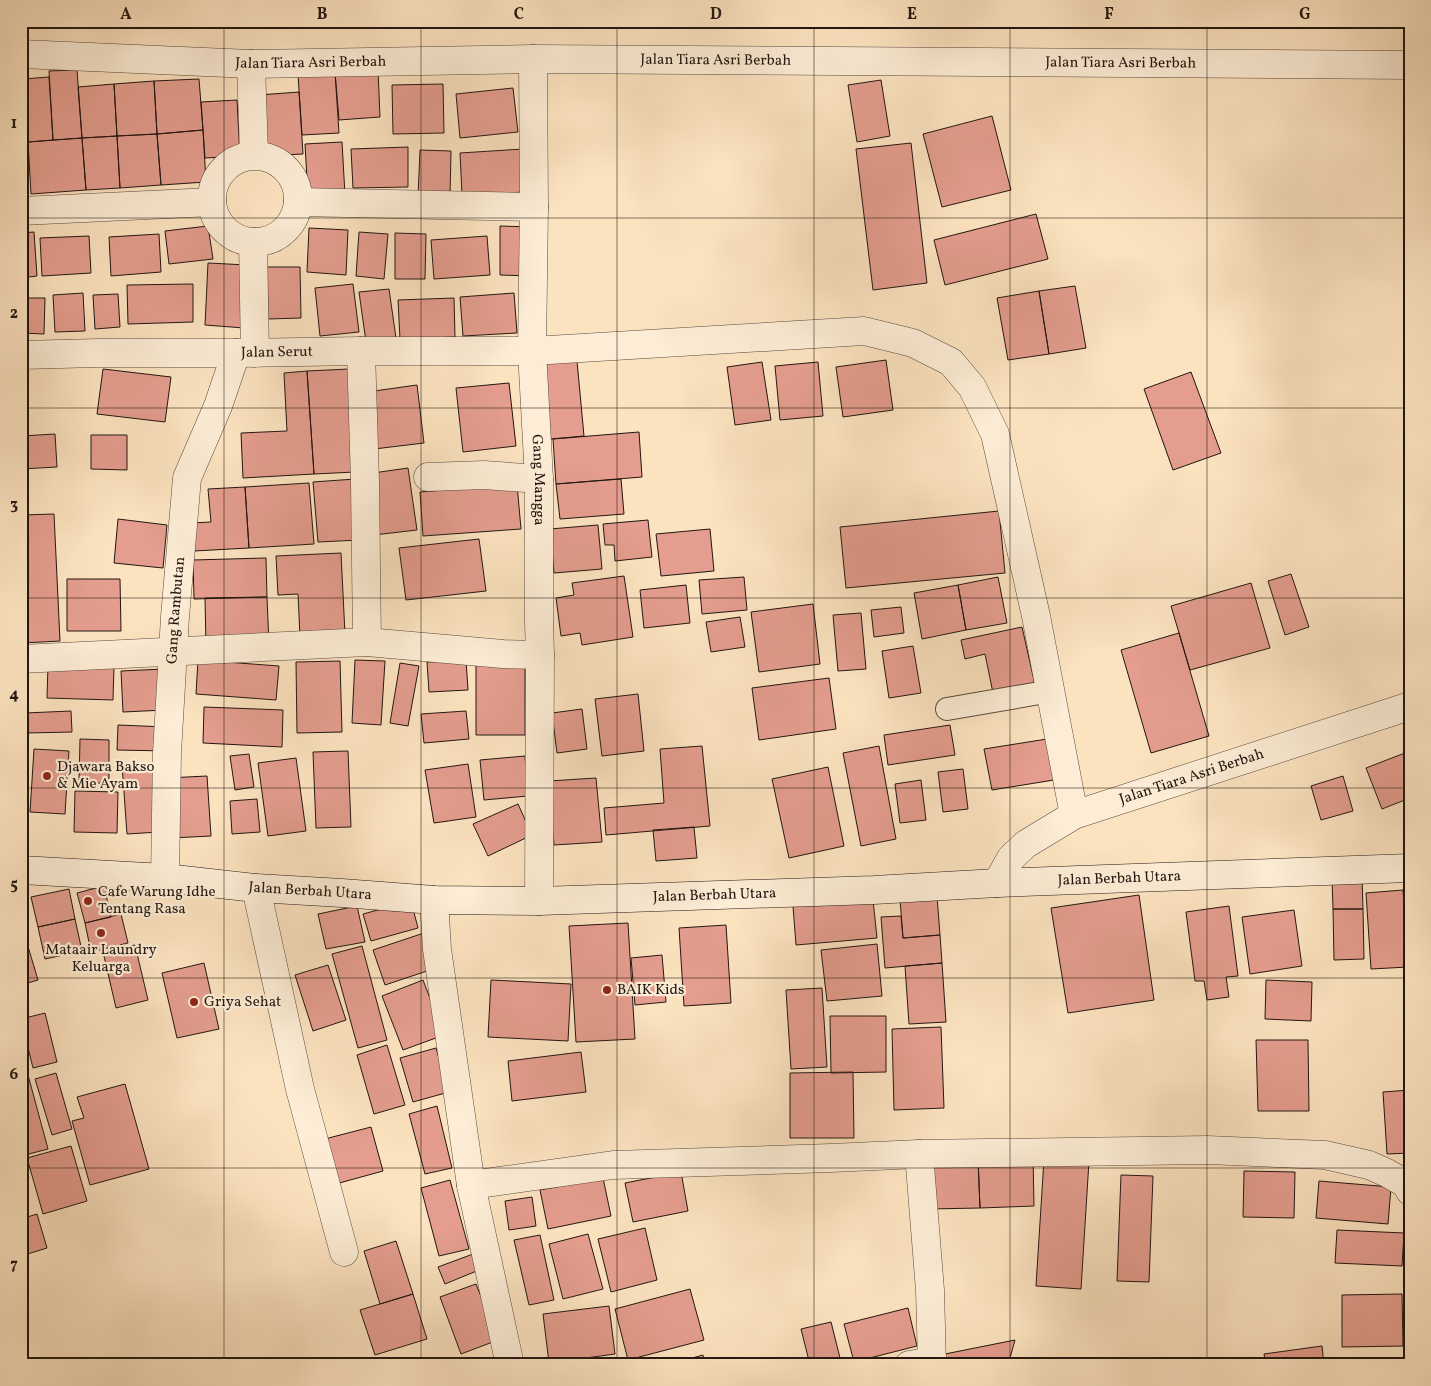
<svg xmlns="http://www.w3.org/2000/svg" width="1431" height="1386" font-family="Vollkorn,serif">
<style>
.building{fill:#e49d8e;stroke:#221611}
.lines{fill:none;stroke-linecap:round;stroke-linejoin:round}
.lane-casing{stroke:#58493d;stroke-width:24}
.street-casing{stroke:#58493d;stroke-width:29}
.secondary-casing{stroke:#221611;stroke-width:29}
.lane{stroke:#fdedd6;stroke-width:22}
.street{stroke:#fdedd6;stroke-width:28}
.secondary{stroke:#fdedd6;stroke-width:28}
.grid{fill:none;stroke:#221611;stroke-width:1;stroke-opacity:0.55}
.poi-dot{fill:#8f2418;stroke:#fdedd6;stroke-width:2}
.labels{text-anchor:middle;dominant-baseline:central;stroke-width:4.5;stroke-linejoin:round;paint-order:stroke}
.street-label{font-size:15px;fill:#221611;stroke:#fdedd6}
.poi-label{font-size:15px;fill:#221611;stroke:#fdedd6;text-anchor:start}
.neatline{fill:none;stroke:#221611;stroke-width:2}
.grid-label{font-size:16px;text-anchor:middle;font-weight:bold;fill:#221611}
</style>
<rect width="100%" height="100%" fill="#fce3c0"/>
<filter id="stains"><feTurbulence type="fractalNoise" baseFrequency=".004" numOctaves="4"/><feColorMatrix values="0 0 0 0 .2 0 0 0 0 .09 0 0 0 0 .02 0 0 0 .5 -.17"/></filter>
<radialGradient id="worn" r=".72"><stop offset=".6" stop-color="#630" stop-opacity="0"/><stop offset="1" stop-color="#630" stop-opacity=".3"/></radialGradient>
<!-- building -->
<path class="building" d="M378 69 380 117 339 120 335 72Z
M77 70 82 138 53 140 49 71Z
M335 72 339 133 302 135 298 75Z
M49 77 53 140 28 142 23 79Z
M199 79 203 130 157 134 154 81Z
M881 80 890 136 857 142 848 85Z
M154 81 157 134 117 136 114 84Z
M114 84 117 136 82 138 78 87Z
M443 84 444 133 393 134 392 85Z
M513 88 518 132 460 138 456 94Z
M299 92 303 154 264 156 259 95Z
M237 100 240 156 205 158 201 102Z
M992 116 1011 190 942 207 923 134Z
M203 130 206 182 161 185 157 134Z
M157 134 161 185 120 188 117 136Z
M117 136 120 188 86 190 82 138Z
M82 138 86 190 31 194 28 142Z
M342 142 345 195 308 197 305 144Z
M911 143 927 283 873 290 856 149Z
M408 147V187L353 188 351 149Z
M523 149 526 192 462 195 460 153Z
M420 150 451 151 450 197H418Z
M1036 214 1048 259 945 285 934 240Z
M208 226 213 259 169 264 165 231Z
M500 226 531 227 530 276 500 275Z
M309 228 348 230 346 275 307 272Z
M34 232 37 276 21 278V233Z
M359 232 388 234 384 279 356 276Z
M395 233 426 234 425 279H395Z
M159 234 161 272 111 276 109 237Z
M89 236 91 273 42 276 40 238Z
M487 236 490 275 434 279 431 240Z
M208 263 247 265 244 328 205 325Z
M267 267H300L301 318 268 319Z
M193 284V322L128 324 127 285Z
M353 284 359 332 320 336 315 288Z
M1075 286 1086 348 1049 354 1039 291Z
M389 289 396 338 366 342 359 292Z
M1039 291 1049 354 1008 360 997 298Z
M83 293 85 331 55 332 53 295Z
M514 293 517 333 463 336 460 297Z
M118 294 120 327 95 329 93 295Z
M21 298H45L44 334 21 333Z
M454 298 455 337 400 339 398 300Z
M886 360 893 410 843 417 836 367Z
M577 361 584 436 540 440 533 365Z
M762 362 771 420 735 425 727 367Z
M818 362 823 416 780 420 775 366Z
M103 369 171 377 165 422 97 414Z
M349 369 355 472 314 474 307 371Z
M307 371 314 474 243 478 241 433 287 431 284 373Z
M1191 372 1221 453 1173 470 1144 389Z
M509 383 516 446 463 452 456 388Z
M417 385 424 443 374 449 367 392Z
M639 432 642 477 556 484 553 439Z
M55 434 57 467 21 469V436Z
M91 435H127V470L91 469Z
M408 468 417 530 374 535 366 474Z
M355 479 360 540 318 542 313 482Z
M621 479 624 514 560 519 556 484Z
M309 483 314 544 249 548 245 487Z
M517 484 521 529 423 536 420 492Z
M245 487 249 548 194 551 192 523 211 522 208 489Z
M999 511 1005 573 846 588 840 527Z
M54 514 60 641 22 643 21 515Z
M118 519 167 525 163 568 114 563Z
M648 520 652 557 615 561 614 545H605L603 524Z
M598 525 602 569 554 573 550 529Z
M710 529 714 571 661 576 656 534Z
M479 539 486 591 406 600 399 548Z
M341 553 345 634 300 637 298 594 278 595 276 556Z
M266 558 267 597 194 599 193 560Z
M1291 574 1309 627 1285 635 1268 581Z
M624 576 633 637 582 645 580 633 561 636 556 598 574 595 572 583Z
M744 577 747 610 702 614 699 580Z
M998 577 1007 623 966 630 958 585Z
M67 579H120L121 631H67Z
M1251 583 1270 648 1190 670 1171 606Z
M686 585 690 623 644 628 640 590Z
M958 585 966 630 922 639 914 593Z
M267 597 269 645 206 646 205 598Z
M813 604 820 664 759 672 751 612Z
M901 607 904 633 874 637 871 610Z
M861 613 866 669 838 671 833 615Z
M740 617 745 647 711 652 706 622Z
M1022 627 1035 685 993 693 985 654 965 659 961 640Z
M1179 633 1209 736 1151 753 1121 650Z
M913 646 921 693 889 698 882 651Z
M198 660 279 666 276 700 196 694Z
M355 660 385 661 381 725 352 723Z
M466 660 468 690 429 692 427 662Z
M340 661 342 732 297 733 296 662Z
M400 663 419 666 408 726 390 723Z
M476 664H525V735H476Z
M48 665 114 666 113 700 47 698Z
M164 669 165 710 123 712 121 671Z
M829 678 836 729 759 740 752 688Z
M638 694 644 751 602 756 595 699Z
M204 707 283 710 282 747 203 743Z
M582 709 587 749 557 753 552 713Z
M71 711 72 732 26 733 25 713Z
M466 711 469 739 424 743 421 714Z
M118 725 166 727V751L117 750Z
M950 725 955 755 888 765 884 735Z
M80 739 109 740V783H79Z
M1047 739 1054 780 992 790 984 749Z
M702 746 710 826 606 835 604 808 664 803 660 749Z
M879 746 896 839 861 846 843 753Z
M34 749 69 751 65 814 30 812Z
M348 751 351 827 316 828 313 752Z
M1410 751V798L1382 809 1366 768Z
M249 754 254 787 235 790 230 756Z
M525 756 528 796 484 800 480 760Z
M296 758 306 831 268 836 258 763Z
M155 763 159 832 127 834 122 765Z
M468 764 476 817 434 823 425 770Z
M828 767 844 846 789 858 772 779Z
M963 769 968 809 943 812 938 772Z
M207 776 211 836 171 838 167 778Z
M1343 776 1353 811 1321 820 1311 786Z
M596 778 602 842 554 845 549 781Z
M921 780 926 820 900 823 895 784Z
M75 791 118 792 117 833 74 832Z
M257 799 260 832 232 834 230 801Z
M518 804 532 835 488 856 473 824Z
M694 827 697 858 656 861 653 830Z
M1362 877 1363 909H1333L1332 878Z
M104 886 111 917 85 923 77 893Z
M69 889 75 919 38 927 31 897Z
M1403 890 1408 967 1371 969 1366 893Z
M1139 895 1154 1000 1068 1013 1051 908Z
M937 896 940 935 903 938 900 899Z
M873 900 877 938 796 945 793 906Z
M411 901 418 928 371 941 363 914Z
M357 906 365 942 326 949 318 914Z
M1229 906 1238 976 1226 977 1229 997 1207 1000 1204 981H1195L1186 912Z
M1333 909H1363L1364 959 1334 960Z
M1294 910 1302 966 1250 974 1242 917Z
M121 914 128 943 91 952 85 923Z
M901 916 903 938 940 935 942 963 885 968 881 917Z
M75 919 82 951 45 959 38 927Z
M21 923 38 980 21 985Z
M628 923 635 1039 576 1042 569 926Z
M726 925 731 1003 684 1006 679 928Z
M424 933 436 968 385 985 373 950Z
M877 944 882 996 827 1001 821 950Z
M135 945 148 1000 116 1008 103 952Z
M362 946 387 1040 358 1048 332 954Z
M662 955 666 1002 635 1005 631 958Z
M204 963 219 1029 177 1038 162 973Z
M942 963 946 1022 909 1024 905 966Z
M328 965 346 1020 313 1031 295 975Z
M423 980 444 1035 403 1050 382 996Z
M491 980 571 984 568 1041 488 1037Z
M1266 980 1312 982 1311 1021 1265 1019Z
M822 988 827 1067 791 1069 786 990Z
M45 1013 57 1062 33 1068 21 1019Z
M830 1016H886V1072L831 1073Z
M941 1027 944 1108 894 1110 892 1029Z
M1256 1040H1308L1309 1111H1258Z
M387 1045 405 1105 374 1114 357 1055Z
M436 1048 449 1092 413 1102 400 1058Z
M21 1049 48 1149 21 1156Z
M581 1052 586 1092 512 1101 508 1061Z
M853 1072 854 1138H790V1073Z
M56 1073 72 1129 52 1135 35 1079Z
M125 1084 149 1169 90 1185 72 1121 84 1118 77 1097Z
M1410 1090V1153L1387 1154 1383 1092Z
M437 1106 452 1168 425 1174 409 1114Z
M371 1127 383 1171 332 1185 321 1140Z
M71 1146 87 1201 43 1214 27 1158Z
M1033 1156 1034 1206 980 1208 978 1158Z
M978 1158 980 1208 928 1209 927 1159Z
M1044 1159 1089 1161 1081 1289 1036 1286Z
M1244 1171 1295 1172 1294 1218 1243 1217Z
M681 1172 688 1211 633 1222 625 1183Z
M1121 1175 1153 1176 1149 1282 1117 1281Z
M603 1178 611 1216 548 1229 540 1190Z
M450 1180 469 1249 439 1256 421 1188Z
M1319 1181 1391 1187 1388 1224 1316 1218Z
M532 1197 536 1226 509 1230 505 1201Z
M37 1214 47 1248 21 1256V1219Z
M645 1228 657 1280 611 1292 598 1239Z
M1337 1230 1404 1233 1402 1266 1335 1263Z
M588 1234 603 1289 563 1299 549 1244Z
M540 1235 554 1300 529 1305 514 1240Z
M396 1241 413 1294 380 1304 364 1251Z
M473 1254 479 1270 445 1284 438 1267Z
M476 1284 498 1340 461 1354 440 1297Z
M690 1289 704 1340 628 1360 615 1309Z
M413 1294 427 1339 375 1355 360 1310Z
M1402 1294 1403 1346 1342 1347V1295Z
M609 1306 615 1354 549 1363 543 1314Z
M908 1308 917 1346 854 1362 844 1324Z
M831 1322 841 1362 828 1365H810L801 1329Z
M1015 1340 1008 1365H942L940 1355Z
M1322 1346 1324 1365H1266L1264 1354Z
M703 1355 705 1365H667Z"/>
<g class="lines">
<defs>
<path id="lane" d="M947 709 1051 691"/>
<g id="street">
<path id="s1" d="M21 54 251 64 533 59 1410 65"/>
<path id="s2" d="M533 59 534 207 532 351 539 479V622L540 655 539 901"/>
<path d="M251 64 254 155"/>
<circle cx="255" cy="199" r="43"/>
<path d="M298 202 534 207"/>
<path d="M21 211 212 202"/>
<path d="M253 242 255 353"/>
<path d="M361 351 365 482 367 642"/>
<path id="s3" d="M21 355 98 353H236L361 351H532L864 331 913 343 951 362 972 387 995 434 1036 616 1074 815"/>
<path d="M428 477 484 475 539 479"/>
<path d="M21 659 367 642 503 654 540 655"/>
<path id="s4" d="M165 878 167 753 175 617 187 478 218 406 236 353"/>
<path id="s5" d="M997 883 1011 858 1026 844 1074 815 1410 706"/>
<path d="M256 888 300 1089 344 1252"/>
<path d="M434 900 437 949 471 1185 510 1365"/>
<path d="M919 1154 930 1290 932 1365"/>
<path d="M471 1185 613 1165 831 1158 919 1154 1207 1150 1325 1155 1369 1165 1387 1173 1406 1184 1410 1191"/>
<path d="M909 1365 933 1361"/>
</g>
<g id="secondary">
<path id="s6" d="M21 870 165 878 256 888 342 893 434 900 539 901 874 890 997 883 1410 868"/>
</g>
</defs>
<!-- lane casing -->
<use href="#lane" class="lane-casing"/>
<!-- street casing -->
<use href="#street" class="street-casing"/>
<!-- secondary casing -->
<use href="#secondary" class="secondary-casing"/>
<!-- lane -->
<use href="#lane" class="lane"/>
<!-- street -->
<use href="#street" class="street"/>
<!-- secondary -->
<use href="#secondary" class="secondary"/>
</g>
<!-- grid -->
<path class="grid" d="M224 21V1365M421 21V1365M617 21V1365M814 21V1365M1010 21V1365M1207 21V1365M21 218H1410M21 408H1410M21 598H1410M21 788H1410M21 978H1410M21 1168H1410"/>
<!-- markers -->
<g class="poi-dot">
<circle cx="47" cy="776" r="5"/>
<circle cx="88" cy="901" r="5"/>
<circle cx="101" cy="933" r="5"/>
<circle cx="607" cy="990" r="5"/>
<circle cx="194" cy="1002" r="5"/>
</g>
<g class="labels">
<!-- street labels -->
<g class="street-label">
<text stroke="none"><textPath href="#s1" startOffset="695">Jalan Tiara Asri Berbah</textPath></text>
<text stroke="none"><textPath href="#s1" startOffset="290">Jalan Tiara Asri Berbah</textPath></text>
<text stroke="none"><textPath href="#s1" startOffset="1100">Jalan Tiara Asri Berbah</textPath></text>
<text stroke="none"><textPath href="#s3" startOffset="256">Jalan Serut</textPath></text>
<text stroke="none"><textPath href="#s2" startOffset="421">Gang Mangga</textPath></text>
<text stroke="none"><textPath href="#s4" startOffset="268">Gang Rambutan</textPath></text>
<text stroke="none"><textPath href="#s5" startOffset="229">Jalan Tiara Asri Berbah</textPath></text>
<text stroke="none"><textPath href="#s6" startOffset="1100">Jalan Berbah Utara</textPath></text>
<text stroke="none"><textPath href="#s6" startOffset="290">Jalan Berbah Utara</textPath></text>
<text stroke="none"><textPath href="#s6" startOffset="695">Jalan Berbah Utara</textPath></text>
</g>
<!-- poi labels -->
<g class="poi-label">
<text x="57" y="767">Djawara Bakso<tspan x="57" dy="17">&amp; Mie Ayam</tspan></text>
<text x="98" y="892">Cafe Warung Idhe<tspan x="98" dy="17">Tentang Rasa</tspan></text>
<text x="101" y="950" text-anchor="middle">Mataair Laundry<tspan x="101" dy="17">Keluarga</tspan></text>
<text x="617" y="990">BAIK Kids</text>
<text x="204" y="1002">Griya Sehat</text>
</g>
</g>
<!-- margin -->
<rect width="1431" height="1386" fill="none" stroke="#fce3c0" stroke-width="55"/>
<rect x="28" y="28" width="1376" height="1330" class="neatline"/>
<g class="grid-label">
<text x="126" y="19">A</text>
<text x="322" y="19">B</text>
<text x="519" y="19">C</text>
<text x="716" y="19">D</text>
<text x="912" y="19">E</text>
<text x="1109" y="19">F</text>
<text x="1305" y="19">G</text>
<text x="14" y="128">1</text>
<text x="14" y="318">2</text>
<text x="14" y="509">3</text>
<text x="14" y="699">4</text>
<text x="14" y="889">5</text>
<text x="14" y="1079">6</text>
<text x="14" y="1269">7</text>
</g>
<rect width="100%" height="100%" filter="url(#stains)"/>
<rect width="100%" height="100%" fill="url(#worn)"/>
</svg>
